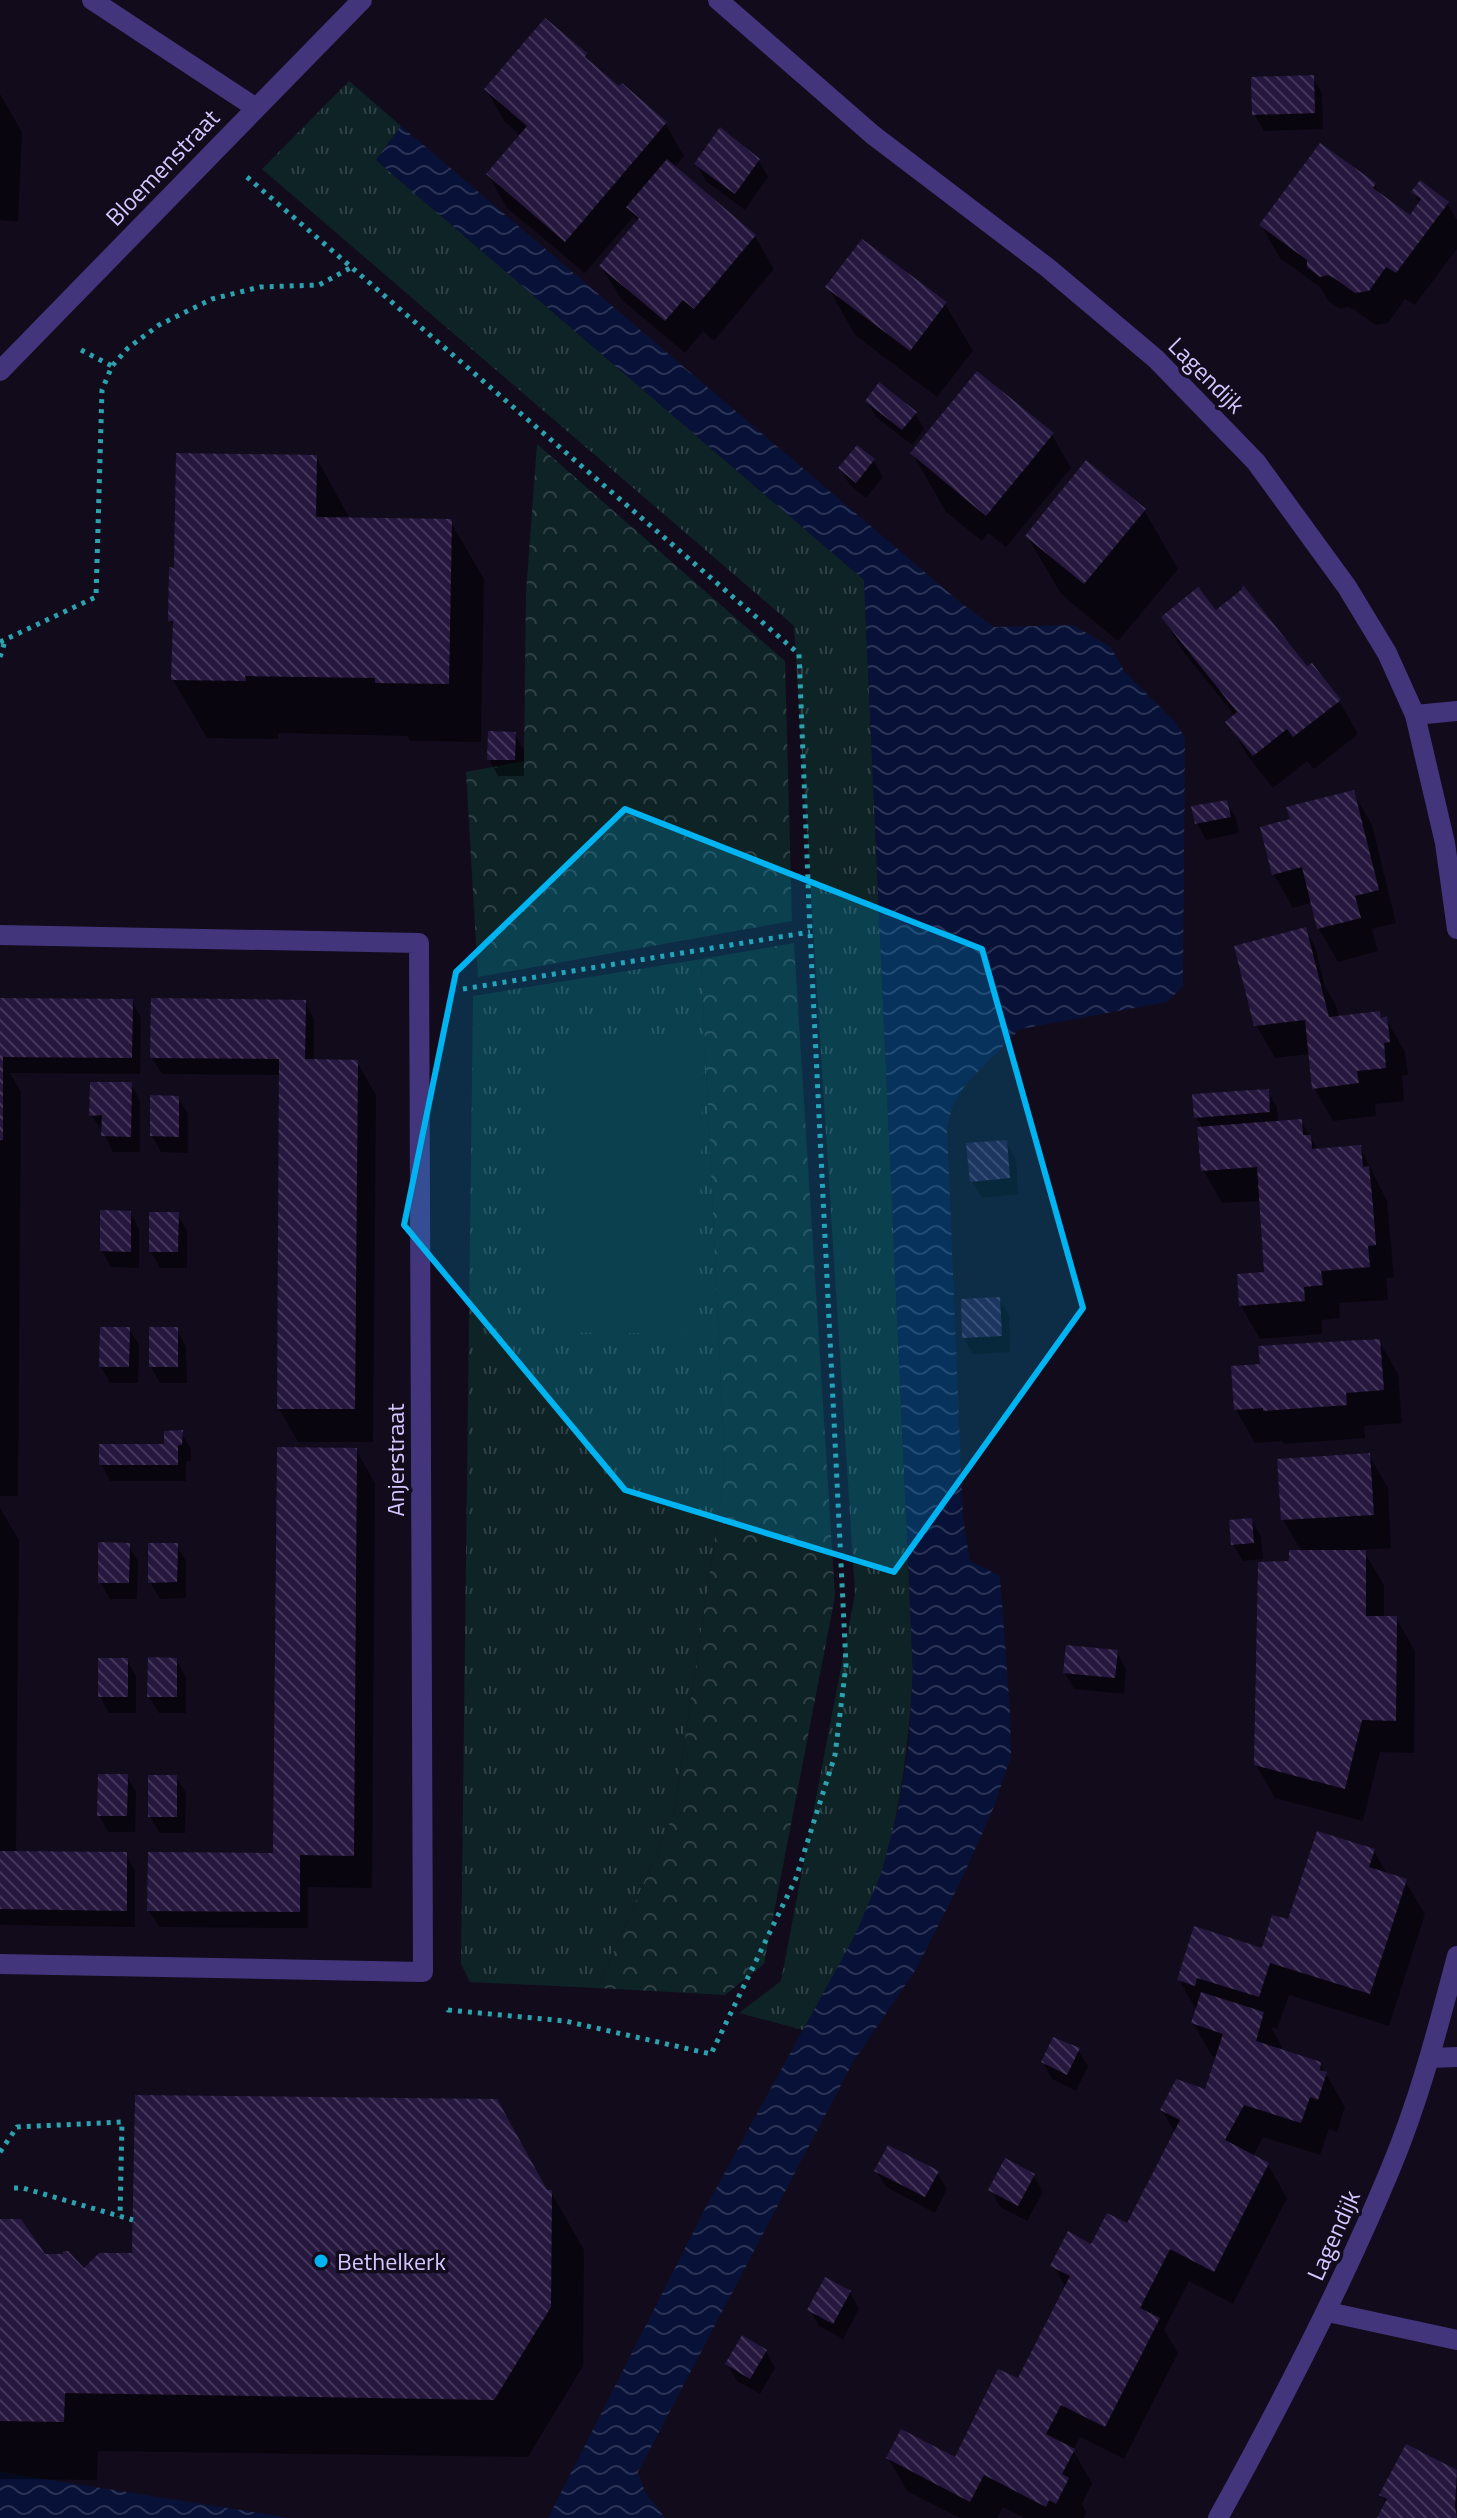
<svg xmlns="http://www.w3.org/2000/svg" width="1457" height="2518" font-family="'Titillium Web',sans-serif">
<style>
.grass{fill:url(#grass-tufts)}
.forest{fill:url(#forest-crowns)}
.park{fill:#0e2326}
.water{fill:url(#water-waves)}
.shadow{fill:#0007}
.building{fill:url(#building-back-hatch)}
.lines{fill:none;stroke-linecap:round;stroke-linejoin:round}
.path{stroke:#2ba2ae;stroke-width:5;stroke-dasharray:4 6;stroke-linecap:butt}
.service{stroke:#43357c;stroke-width:20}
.minor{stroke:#43357c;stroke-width:20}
.marked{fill:#00b4f1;fill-opacity:0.2;stroke:#00b4f1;stroke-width:6;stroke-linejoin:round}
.poi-dot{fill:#00b4f1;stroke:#110b1c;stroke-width:3}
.labels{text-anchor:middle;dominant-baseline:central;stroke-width:7;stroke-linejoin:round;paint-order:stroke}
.street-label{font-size:24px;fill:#d6c6ff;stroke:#110b1c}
.poi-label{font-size:24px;fill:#d6c6ff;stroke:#110b1c;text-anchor:start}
</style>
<defs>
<pattern id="grass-tufts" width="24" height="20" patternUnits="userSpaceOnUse" patternTransform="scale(2)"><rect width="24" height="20" fill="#0e2326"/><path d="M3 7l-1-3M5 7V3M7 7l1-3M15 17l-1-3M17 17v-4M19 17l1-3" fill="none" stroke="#304147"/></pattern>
<pattern id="forest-crowns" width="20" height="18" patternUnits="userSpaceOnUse" patternTransform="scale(2)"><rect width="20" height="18" fill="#0e2326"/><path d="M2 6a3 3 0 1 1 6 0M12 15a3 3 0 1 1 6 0" fill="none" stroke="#304147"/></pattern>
<pattern id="water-waves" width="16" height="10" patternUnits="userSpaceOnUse" patternTransform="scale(2)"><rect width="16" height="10" fill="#081238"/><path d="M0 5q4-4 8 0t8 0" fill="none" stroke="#2b3356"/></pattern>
<pattern id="building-back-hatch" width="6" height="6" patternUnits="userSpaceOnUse" patternTransform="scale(2)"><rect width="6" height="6" fill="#25173d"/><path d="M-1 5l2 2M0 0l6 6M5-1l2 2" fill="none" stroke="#44375a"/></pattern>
</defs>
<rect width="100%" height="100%" fill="#110b1c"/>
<!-- grass -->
<path class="grass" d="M349 81 401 126 376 160 864 580 913 1671C909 1739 902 1805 882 1871 864 1927 831 1979 803 2030L739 2013 781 1981 855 1594 794 626 262 169Z
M701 959 725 1470 674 1813 598 1988 470 1982 461 1964 473 996Z"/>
<!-- forest -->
<path class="forest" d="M537 444 785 661 792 921 478 977 466 772 524 761 526 593Z
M794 943 835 1596 764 1964 725 1995 598 1988 674 1813 725 1470 701 959Z"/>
<!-- park -->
<path class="park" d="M550 1036 703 1038 698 1334 545 1332Z"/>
<!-- water -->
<path class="water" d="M401 126 961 603 994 627 1073 625 1111 647 1124 671 1174 721 1185 737 1183 986 1167 1002 1020 1029 965 1085 952 1107 947 1128 963 1518 970 1561 1000 1576 1010 1712 1011 1756 993 1809 959 1885 916 1969 853 2062 638 2472 645 2492 665 2518H548L707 2205 855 1935 881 1874 898 1810 908 1751 913 1671 864 580 376 160Z
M0 2472 290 2518H0Z"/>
<!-- shadow -->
<path class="shadow" d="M585 55 591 65 665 123 684 156 674 168 755 236 774 269 714 341 703 331 685 353 621 299 601 266 638 223 634 216 585 273 507 208 488 175 521 136 505 122 486 89Z
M1312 77 1322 93 1323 129 1264 131 1254 114Z
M0 94 22 132 18 222 0 220Z
M720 130 759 161 768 177 745 210 706 181 696 164Z
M1374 185 1382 197 1410 217 1420 204 1413 192 1447 203 1457 220V249L1415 305 1405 299 1388 323 1375 325 1355 310 1348 307 1340 309 1328 301 1321 288 1280 258 1261 225Z
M828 287 945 304 973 351 937 397 855 335Z
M867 401 915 413 924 429 912 445 876 417Z
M1052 435 1071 468 1006 547 988 533 982 541 946 512 912 453Z
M316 457 350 519 450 521 484 579 481 742 410 741 407 736 278 733V739L207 738 173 680 175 630 170 621 175 570Z
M873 460 883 477 866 498 850 485 840 469Z
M1144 510 1178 569 1118 641 1061 594 1027 536Z
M1216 613 1307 669 1339 701 1358 734 1314 769 1307 761 1273 788 1247 755 1228 722 1235 716 1182 650 1163 617Z
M515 734 524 750V776H498L489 759Z
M1353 792 1372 825 1396 923 1372 929 1378 951 1338 962 1319 929 1313 902 1293 908 1274 875 1262 828 1292 821Z
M1226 802 1236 818 1239 833 1206 840 1197 823Z
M1305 929 1315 946 1325 987 1335 1003 1339 1018 1379 1013 1383 1019H1386L1405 1052 1408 1075 1402 1076 1404 1101 1375 1104 1376 1116 1333 1121 1314 1088 1310 1054 1275 1058 1256 1025Z
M0 1000 132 1001 141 1018 140 1074 10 1073 21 1092 18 1496H0Z
M305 1002 314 1019V1062H357L376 1095 373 1442H298L279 1409 281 1075 162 1074 152 1058Z
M131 1084 140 1101V1152H113L103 1132 91 1115Z
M1267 1091 1277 1107 1278 1123 1301 1121 1318 1150 1360 1147 1387 1201 1394 1278H1386L1388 1300 1339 1303 1340 1318 1322 1320V1334L1260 1339 1241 1306 1266 1274 1261 1201 1222 1203 1203 1170V1128L1196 1118Z
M178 1098 188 1114V1153L161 1152 152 1136Z
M1006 1142 1016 1159 1018 1194 982 1198 972 1181Z
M130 1213 139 1229V1268L111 1267 102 1251Z
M177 1214 187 1230V1268H160L151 1251Z
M999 1299 1009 1315 1010 1352 973 1354 964 1338Z
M129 1329 139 1345 138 1383H110L101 1367Z
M176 1329 186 1346 187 1383H160L151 1367Z
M1379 1341 1398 1374 1402 1423 1364 1426 1365 1438 1284 1444 1282 1441 1255 1443 1236 1410 1262 1366Z
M181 1432 191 1449V1461H186V1481H110L101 1464 166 1446Z
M356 1450 375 1483 372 1888 308 1887V1928L159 1927 149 1911 275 1857Z
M1369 1455 1388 1488 1391 1548 1363 1550 1384 1585V1618H1396L1415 1651 1414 1753 1380 1752 1363 1821 1275 1798 1256 1765 1291 1563 1302 1552 1283 1520Z
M0 1508 19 1540 16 1854H126L135 1871V1927L0 1925Z
M1251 1520 1261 1536 1263 1559 1243 1561 1233 1545Z
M128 1545 138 1561 137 1599H110L100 1582Z
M176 1545 186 1561V1598L160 1599 150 1582Z
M1117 1652 1126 1669 1124 1694 1074 1689 1065 1673Z
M127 1660 136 1676V1713H109L100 1696Z
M176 1660 186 1677V1713H159L149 1697Z
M127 1776 136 1792 135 1832H108L99 1815Z
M176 1777 186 1793 185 1833H160L150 1817Z
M1374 1851 1388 1875 1405 1881 1425 1914 1389 2026 1289 1995 1277 2029 1271 2027 1282 2047 1281 2051 1320 2064 1345 2107 1337 2132 1329 2129 1320 2155 1263 2137 1253 2157 1268 2165 1287 2198 1233 2304 1189 2281 1164 2330 1178 2353 1124 2459 1080 2437 1073 2450 1092 2483 1082 2504 1086 2512 1084 2518H1024L1003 2507 997 2518H960L907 2491 888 2458 956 2459 1019 2381 1066 2288 1053 2265 1128 2226 1175 2133 1162 2110 1206 2091 1217 2058 1212 2056 1193 2023 1197 2011 1179 1980 1263 1951 1289 1922Z
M1078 2050 1088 2066 1076 2091 1052 2079 1043 2062Z
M876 2171 937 2173 947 2189 935 2213 886 2187Z
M1034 2176 1043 2192 1027 2221 1000 2207 991 2190Z
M551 2192 584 2250 583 2366 528 2457 98 2451 97 2480 0 2479V2221L44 2256 83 2271 134 2255Z
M850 2292 859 2309 843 2339 819 2326 810 2310Z
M766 2351 775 2368 760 2394 737 2381 727 2364Z
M1407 2447 1457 2473V2518H1379L1387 2504 1381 2495Z"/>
<!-- building -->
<path class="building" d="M545 18 587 53 585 57 619 86 622 83 667 122 565 242 486 174 527 126 484 89Z
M1314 75 1315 113 1252 115 1251 77Z
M720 127 760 159 735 194 694 164Z
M1320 143 1376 183 1373 188 1410 215 1421 199 1411 192 1420 180 1449 202 1396 273 1386 267 1369 291 1355 293 1334 278 1328 275 1320 277 1307 267V260L1259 225Z
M667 159 756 235 694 309 683 300 665 321 599 266 639 218 626 207Z
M862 239 947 302 910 351 825 287Z
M977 371 1054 433 986 516 910 453Z
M879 382 917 412 902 430 865 401Z
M857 445 875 459 856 483 838 468Z
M176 453 317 455 316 517 452 519 449 684 375 683V678L245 676 246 681 171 680 173 621H168L169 567 174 568Z
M1086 460 1146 509 1084 584 1025 536Z
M1243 585 1307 666 1312 663 1341 700 1293 737 1287 729 1253 756 1225 722 1237 712 1161 617 1198 587 1216 610 1241 590Z
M488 731 516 732 515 760H487Z
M1354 790 1379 890 1355 896 1361 918 1317 929 1302 867 1272 875 1260 827 1290 819 1286 807Z
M1227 800 1231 817 1195 824 1191 806Z
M1306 927 1329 1017 1380 1011 1381 1018 1387 1016 1390 1042 1384 1043 1386 1068 1357 1071 1359 1083 1312 1089 1305 1020 1254 1026 1234 946Z
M0 998 133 999 132 1058 3 1057V1140H0Z
M151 998 306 1000 305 1059 358 1060 355 1409H277L279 1059 150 1058Z
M90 1082H132L131 1137 101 1136 102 1115 89 1116Z
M1269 1089 1270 1112 1194 1118 1192 1094Z
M150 1095 179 1096V1137L150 1136Z
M1302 1119 1303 1135H1311L1312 1149 1361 1145 1363 1167 1369 1166 1373 1206 1376 1245 1368 1246 1370 1267 1321 1271 1323 1285 1304 1287 1305 1301 1239 1306 1237 1274 1264 1272 1257 1167 1201 1171 1197 1127Z
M1007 1140 1010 1178 970 1182 966 1143Z
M100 1210 131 1211V1252L100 1251Z
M149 1212H179L178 1252H149Z
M1000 1297 1002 1336 962 1338 961 1299Z
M100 1327H130L129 1367H99Z
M149 1327H178V1367H149Z
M1380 1339 1384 1390 1346 1393 1347 1405 1263 1411V1408L1234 1410 1231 1366 1260 1364 1258 1346Z
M183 1430 182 1445H178V1465H99V1444H164V1431Z
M277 1447 357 1448 354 1856 300 1855V1912L147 1911 148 1852 273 1853Z
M1370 1453 1374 1515 1281 1520 1277 1459Z
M1252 1518 1254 1543 1231 1545 1229 1520Z
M98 1542 130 1543 129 1583H98Z
M148 1543H178L177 1582 148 1583Z
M1289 1550H1366V1616H1397L1396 1721 1362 1720 1345 1789 1254 1765 1258 1562 1289 1561Z
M1066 1645 1118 1650 1115 1678 1063 1673Z
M148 1657 177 1658V1697H147Z
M98 1658H128V1697H98Z
M98 1774H128L127 1816H97Z
M148 1775H177V1817H148Z
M1317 1831 1375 1849 1369 1867 1407 1879 1370 1994 1270 1963 1259 1997 1197 1978 1195 1986 1177 1980 1194 1926 1262 1948 1272 1915 1288 1919Z
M0 1851 127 1852V1911L0 1909Z
M1201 1992 1264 2012 1256 2041 1321 2062 1320 2070 1327 2072 1318 2100 1310 2097 1301 2123 1244 2105 1225 2140 1269 2163 1214 2272 1170 2249 1140 2308 1160 2318 1105 2427 1061 2405 1046 2434 1075 2449 1062 2474 1069 2478 1056 2504 1049 2500 1046 2507 984 2475 970 2502 886 2458 901 2429 955 2457 998 2369 1018 2378 1070 2276 1050 2266 1068 2231 1091 2244 1107 2213 1127 2223 1180 2120 1160 2110 1174 2083 1176 2079 1205 2089 1223 2034 1191 2023Z
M1053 2037 1080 2048 1067 2075 1041 2062Z
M135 2095 497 2099 547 2190H552L551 2307 494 2400 65 2393 64 2422 0 2421V2219H21L45 2254H63V2251H68L84 2268 99 2253H132Z
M888 2145 939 2171 925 2197 874 2171Z
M1005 2158 1035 2174 1018 2206 988 2190Z
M825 2277 851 2291 833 2324 807 2310Z
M742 2335 767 2350 750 2379 725 2364Z
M1406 2444 1457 2470 1455 2506 1457 2518H1377L1387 2499 1379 2495Z"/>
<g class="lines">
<!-- path -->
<path class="path" d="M247 177 799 654 810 932 846 1665 835 1755 796 1878 711 2054 565 2021 448 2010 446 2006
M81 350 112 366
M0 642 96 597 102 390 112 366 128 348 159 325 212 299 260 287 319 285 352 267
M0 657 5 641
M463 989 810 932
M0 2152 17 2127 122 2122 120 2217
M14 2188H23L133 2220"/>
<!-- service -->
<path class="service" d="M1415 715 1457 711
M1430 2058 1457 2057
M1328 2312 1457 2340"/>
<!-- minor -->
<path class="minor" d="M92 0 256 108
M718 0 873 135 1048 268 1156 359 1256 462 1347 587 1387 653 1415 715 1445 843 1457 929
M0 371 362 0
M0 935 419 943 423 1972 0 1964
M1218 2518C1281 2404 1340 2290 1390 2170 1419 2101 1438 2028 1457 1956"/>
</g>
<!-- marked area -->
<path class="marked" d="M625 809 982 949 1083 1308 894 1572 625 1490 404 1225 456 972Z"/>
<!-- markers -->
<circle class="poi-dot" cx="321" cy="2261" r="8"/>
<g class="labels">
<!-- street labels -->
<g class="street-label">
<text transform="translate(162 167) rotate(-46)">Bloemenstraat</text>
<text transform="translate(1207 375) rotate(45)">Lagendijk</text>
<text transform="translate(395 1460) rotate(-90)">Anjerstraat</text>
<text transform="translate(1333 2235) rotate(-66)">Lagendijk</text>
</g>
<!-- poi labels -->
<g class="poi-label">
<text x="337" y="2261">Bethelkerk</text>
</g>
</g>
</svg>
